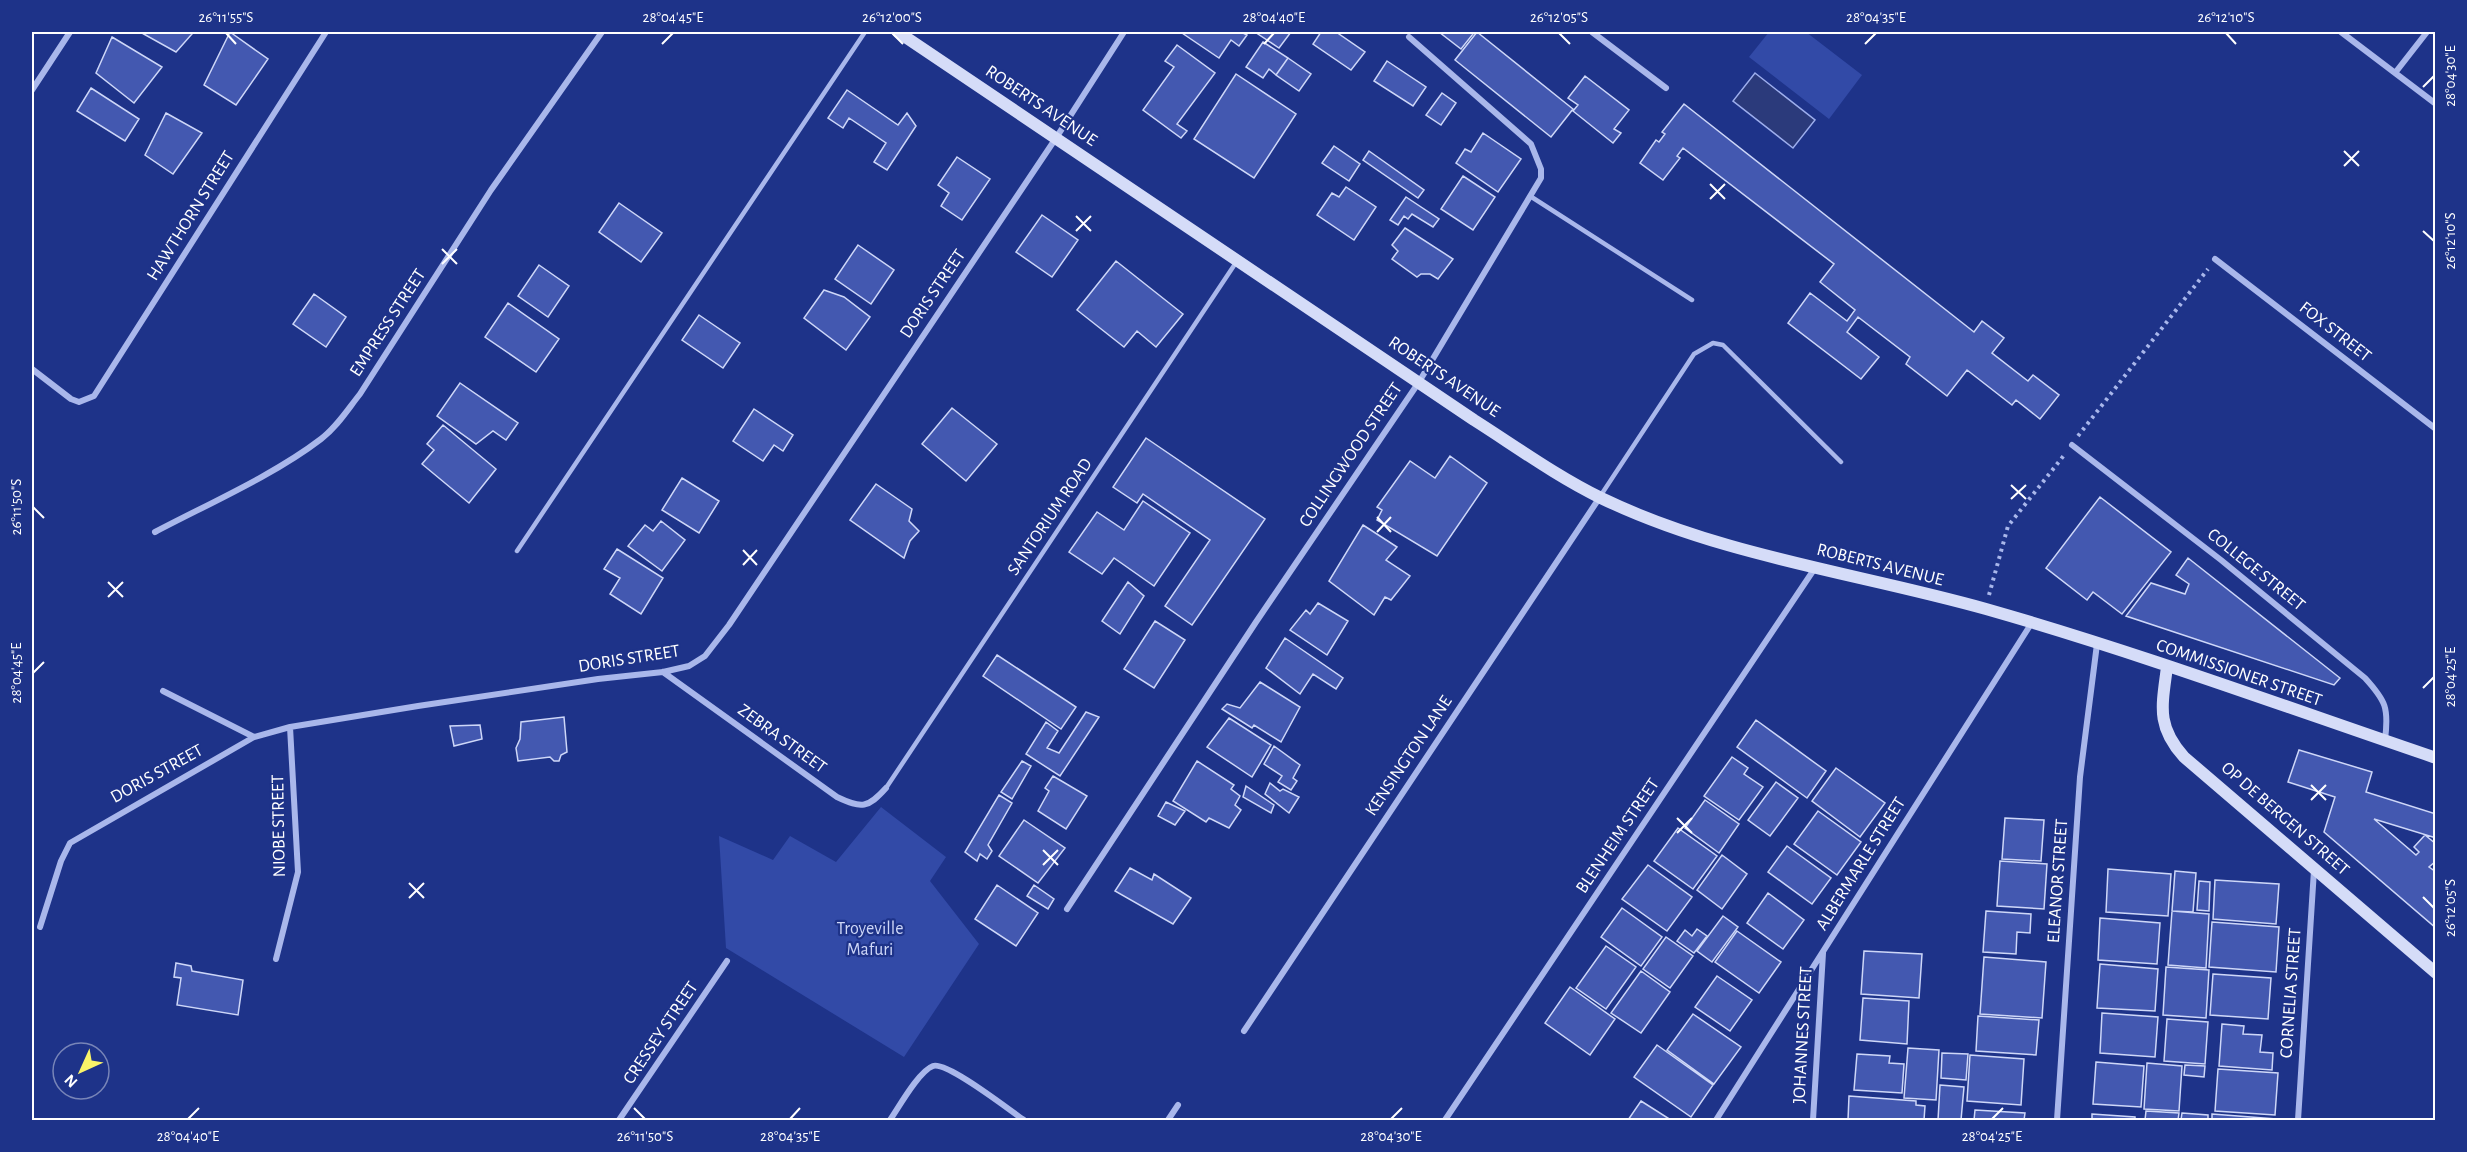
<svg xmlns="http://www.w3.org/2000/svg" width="2467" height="1152" font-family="'Alegreya Sans',sans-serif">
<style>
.green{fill:#324aa7}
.water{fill:#2b3a7b;stroke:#9daeed;stroke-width:1.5}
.building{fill:#4358b0;stroke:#ced7f8;stroke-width:1.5}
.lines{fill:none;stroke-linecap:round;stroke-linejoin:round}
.path{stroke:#a9b7eb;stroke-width:4;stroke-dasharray:3 4.5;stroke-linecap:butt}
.service{stroke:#a9b7eb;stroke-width:4.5}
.minor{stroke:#a9b7eb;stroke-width:6}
.secondary{stroke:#d5dcf8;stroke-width:12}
.ticks{fill:none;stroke:#fff;stroke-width:2}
.labels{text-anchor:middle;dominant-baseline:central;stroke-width:4.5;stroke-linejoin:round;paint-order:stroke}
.street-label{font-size:18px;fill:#fff;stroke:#1e3389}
.park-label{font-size:18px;fill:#ced7f8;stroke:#1e3389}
.neatline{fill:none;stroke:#fff;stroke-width:2}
.ticks-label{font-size:15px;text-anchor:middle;fill:#fff}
</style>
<rect width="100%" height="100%" fill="#1e3389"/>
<!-- green -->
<path class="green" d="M1769 32H1806L1862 75 1829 119 1749 57Z
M881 807 946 857 930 881 979 944 904 1057 726 948 719 836 773 860 790 836 836 862Z"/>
<!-- water -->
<path class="water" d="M1755 73 1815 120 1793 148 1733 101Z"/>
<!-- building -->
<path class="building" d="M140 32H189L192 34 176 52Z
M230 32 268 59 236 105 204 85Z
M1241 32 1247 35 1239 46 1231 40 1219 58 1182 33Z
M1255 32H1291L1279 48Z
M1321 32H1336L1365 52 1351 70 1313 44Z
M1439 32H1470L1473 34 1461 49Z
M1477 32 1573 109 1551 137 1455 60Z
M112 37 162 67 134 103 96 73Z
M1263 42 1288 58 1276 75 1269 69 1263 78 1246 67Z
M1177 45 1215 73 1177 124 1187 131 1181 138 1143 110 1174 67 1165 61Z
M1288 58 1311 74 1299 91 1276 75Z
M1387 61 1426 87 1413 106 1374 81Z
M1236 74 1296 114 1254 178 1194 139Z
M1585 76 1629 110 1614 129 1621 133 1613 143 1573 111 1578 105 1568 98Z
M91 88 139 119 125 141 77 111Z
M847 90 898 125 907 113 916 126 887 170 874 162 886 143 849 118 843 128 828 118Z
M1442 93 1456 103 1441 125 1426 115Z
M1684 104 1974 332 1982 321 2004 338 1992 353 2028 381 2033 375 2059 395 2040 419 2016 400 2012 405 1967 370 1947 396 1906 364 1910 357 1858 317 1847 332 1879 357 1861 379 1788 323 1810 293 1847 321 1855 310 1820 282 1834 264 1683 148 1677 156 1680 158 1663 180 1640 163 1656 140 1659 142 1665 134 1662 132Z
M166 113 202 133 173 174 145 155Z
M1483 133 1521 159 1498 192 1456 163 1465 149 1471 152Z
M1334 146 1360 164 1349 181 1322 163Z
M1369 151 1424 190 1418 198 1363 160Z
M957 157 990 179 962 220 941 206 949 193 938 185Z
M1463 176 1495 197 1473 230 1441 209Z
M1346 187 1376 207 1354 240 1317 215 1332 193 1339 197Z
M1406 197 1439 219 1433 227 1412 214 1408 219 1404 216 1398 225 1390 220Z
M619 203 662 233 641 262 599 232Z
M1042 215 1078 240 1052 277 1016 252Z
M1405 228 1453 259 1438 279 1430 274H1421L1417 277 1392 259 1398 251 1392 245Z
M858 245 894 270 871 304 835 279Z
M1116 261 1183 314 1156 347 1137 331 1124 347 1077 310Z
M539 265 569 286 548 317 518 296Z
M824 290 844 297 870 317 846 350 804 318Z
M314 294 346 317 326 347 293 324Z
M508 303 559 339 536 372 485 337Z
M699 315 740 343 723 368 682 340Z
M460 383 518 423 506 440 493 431 476 444 437 416Z
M952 408 997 444 966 481 922 444Z
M754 409 793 435 783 451 774 445 763 461 733 441Z
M443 425 496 469 469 503 422 464 434 450 427 444Z
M1146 438 1265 519 1192 625 1165 606 1210 540 1143 494 1137 503 1113 487Z
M1450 456 1487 483 1437 556 1377 520 1382 510 1377 507 1410 461 1435 478Z
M682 478 719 501 699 533 662 510Z
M876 484 912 509 909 521 919 531 910 541 904 558 850 520Z
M2100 497 2171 552 2122 614 2093 592 2087 600 2046 568Z
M1143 501 1190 533 1154 586 1114 558 1102 574 1069 552 1097 512 1124 530Z
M661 521 685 540 662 571 628 546 645 525 653 531Z
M1363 525 1397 547 1386 560 1410 576 1391 600 1385 597 1374 615 1329 581Z
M617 549 663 578 641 614 610 594 620 578 604 569Z
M2188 558 2340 678 2334 685 2126 616 2151 583 2185 594 2189 584 2176 575Z
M1128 582 1144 596 1120 634 1102 621Z
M1318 603 1348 621 1327 655 1290 630 1306 610 1310 614Z
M1155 621 1185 640 1154 688 1124 669Z
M1285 638 1343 678 1336 689 1313 674 1300 694 1266 668Z
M997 655 1076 707 1061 729 983 676Z
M1260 682 1300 707 1281 742 1254 725 1252 728 1222 709 1227 704 1240 708Z
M1086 712 1099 717 1060 776 1026 754 1046 722 1058 731 1047 748 1059 753Z
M564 717 567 752 561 755 559 761H554L550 757 518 761 516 748 520 739 521 722Z
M1229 718 1271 745 1252 777 1207 747Z
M1756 720 1826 771 1807 798 1737 747Z
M480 725 482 739 454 746 450 726Z
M1274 746 1300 765 1293 778 1297 781 1291 790 1278 782 1282 776 1264 764Z
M2299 750 2372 772 2366 792 2436 814V838L2374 819 2416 855 2419 852 2414 847 2425 835 2436 844V861L2429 867 2436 872V928L2324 832 2335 797 2288 782Z
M1732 757 1748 768 1744 774 1763 787 1739 820 1704 796Z
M1022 761 1031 766 1012 799 1001 792Z
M1197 761 1234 785 1231 789 1240 796 1235 805 1241 810 1229 828 1209 818 1206 822 1173 801Z
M1836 768 1885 803 1860 837 1812 801Z
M1053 776 1087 796 1066 829 1038 811 1049 791 1045 788Z
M1776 782 1798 798 1770 836 1748 820Z
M1270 783 1280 791 1283 789 1299 797 1289 813 1265 794Z
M1246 786 1274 805 1271 813 1243 797Z
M999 795 1012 803 988 845 992 851 987 859 980 854 977 861 965 852Z
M1705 800 1739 824 1719 853 1685 828Z
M1166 802 1185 811 1175 825 1158 816Z
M1818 811 1861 842 1837 875 1794 844Z
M2005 818 2044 820 2041 861 2002 859Z
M1024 820 1065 848 1038 883 999 856Z
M1678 828 1717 856 1693 889 1654 861Z
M1787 846 1831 878 1812 904 1768 872Z
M1722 855 1747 874 1722 909 1697 890Z
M2000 861 2047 864 2044 909 1997 906Z
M1648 865 1692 897 1667 931 1622 899Z
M1130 868 1152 880 1154 874 1191 898 1173 924 1115 891Z
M2108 869 2171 874 2168 916 2106 912Z
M2175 871 2196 873 2193 912 2172 911Z
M2215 880 2279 884 2276 924 2213 919Z
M2199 881 2210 882 2209 911 2197 910Z
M997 885 1038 913 1016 946 975 919Z
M1034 885 1054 899 1048 909 1027 896Z
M1768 893 1804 920 1783 949 1747 923Z
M1622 908 1662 937 1641 966 1601 937Z
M1986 911 2031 914 2030 933 2017 932 2016 954 1983 952Z
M2172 911 2209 914 2206 968 2168 965Z
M1723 916 1738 927 1712 962 1697 951Z
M2100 918 2160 923 2157 964 2098 960Z
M2212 922 2279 927 2276 972 2209 967Z
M1697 929 1707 936 1694 953 1677 941 1685 930 1692 936Z
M1737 931 1781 962 1759 993 1715 962Z
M1666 937 1693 956 1670 988 1643 969Z
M1606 946 1636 967 1606 1009 1576 988Z
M1864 951 1922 954 1919 998 1861 994Z
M1984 957 2046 962 2042 1018 1980 1014Z
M176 963 191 966 192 971 243 980 238 1015 177 1005 181 978 174 977Z
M2100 964 2158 969 2155 1011 2097 1008Z
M2166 967 2209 970 2206 1018 2163 1015Z
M1641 971 1670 992 1641 1033 1611 1013Z
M2213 974 2271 978 2268 1019 2210 1015Z
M1717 976 1752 1000 1730 1031 1695 1007Z
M1570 987 1615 1019 1590 1055 1545 1023Z
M1863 998 1909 1001 1907 1044 1860 1040Z
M2102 1013 2158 1017 2155 1057 2100 1053Z
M1693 1014 1741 1047 1714 1084 1667 1050Z
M1978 1016 2039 1020 2036 1055 1976 1051Z
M2167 1019 2208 1022 2205 1064 2164 1061Z
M2222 1024 2244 1026 2243 1034 2262 1035 2260 1052 2273 1053 2272 1070 2219 1066Z
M1657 1045 1713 1085 1691 1117 1634 1077Z
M1908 1048 1939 1050 1936 1100 1904 1098Z
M1942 1053 1968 1054 1966 1080 1941 1078Z
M1857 1054 1890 1056 1889 1063 1904 1064 1902 1093 1854 1090Z
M1970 1055 2024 1059 2021 1105 1967 1101Z
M2096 1062 2144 1066 2141 1107 2093 1104Z
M2147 1063 2182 1066 2179 1111 2144 1109Z
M2185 1065 2205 1066 2204 1077 2184 1075Z
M2218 1069 2278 1073 2275 1115 2215 1111Z
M1940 1085 1964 1087 1961 1120H1938Z
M1849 1096 1916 1101V1105L1925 1106 1924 1120H1848Z
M1641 1101 1671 1120H1628Z
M1975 1110 2025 1113 2024 1120H1974Z
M2146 1111 2179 1113 2178 1120H2145Z
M2182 1113 2208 1115V1120H2181Z
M2092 1114 2135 1117V1120H2092Z
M2212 1114 2276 1119V1120H2212Z"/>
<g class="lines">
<!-- path -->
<path class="path" d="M2078 436 2208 269
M1989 595 2008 526 2065 454"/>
<!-- service -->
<path class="service" d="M1530 196 1692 300
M1601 495 1694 354 1713 343 1723 345 1841 462
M517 551 865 32
M886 788 1237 261"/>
<!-- minor -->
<path class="minor" d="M1592 32 1666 88
M2341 32 2436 104
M2395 73 2427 32
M32 90 70 32
M2215 259 2436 429
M32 369 71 399 79 402 94 396 326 32
M2072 445 2221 560 2365 678C2386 701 2389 708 2385 740
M155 532C208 504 274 475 321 439 337 427 348 409 360 394L491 190 602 32
M663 672 837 797C862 809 868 808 886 788
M163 691 254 737
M1067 909 1256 622 1419 382 1541 178V169L1531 144 1409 37
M40 927 61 861 70 843 254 737 290 727 418 706 598 679 663 672 689 666 705 656 729 625 1056 138 1124 32
M276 959 298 872 290 727
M1244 1031 1600 497
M619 1120 727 961
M890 1120C899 1107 919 1071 933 1066 947 1061 1009 1110 1024 1120
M1168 1120 1178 1105
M1445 1120 1815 568
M1716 1120 2031 624
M1813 1120 1823 953
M2057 1120 2080 777 2097 644
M2298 1120 2314 870"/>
<!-- secondary -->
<path class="secondary" d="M898 32 1474 420C1515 446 1556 476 1601 498 1721 556 1858 573 1986 609 2137 652 2286 707 2436 758
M2167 667C2162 706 2156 726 2184 757L2436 973"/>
</g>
<!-- ticks -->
<path class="ticks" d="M226 33 236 44M892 33 903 44M1559 33 1570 44M2226 33 2236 44M662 44 673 33M1264 44 1274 33M1865 44 1876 33M2423 87 2434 76M2344 151 2359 166M2344 166 2359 151M1710 184 1725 199M1710 199 1725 184M1076 216 1091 231M1076 231 1091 216M2423 231 2434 241M442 249 457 264M442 264 457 249M2011 485 2026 499M2011 499 2026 485M33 507 44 518M1377 517 1391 532M1377 532 1391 517M743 550 757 565M743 565 757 550M108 582 123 597M108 597 123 582M33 673 44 662M2423 688 2434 677M2311 785 2326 800M2311 800 2326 785M1677 818 1692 833M1677 833 1692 818M1043 850 1058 865M1043 865 1058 850M409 883 424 898M2423 897 2434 908M409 898 424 883M634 1108 645 1119M188 1119 199 1108M790 1119 800 1108M1391 1119 1402 1108M1992 1119 2003 1108"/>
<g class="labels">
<!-- street labels -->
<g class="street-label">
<text transform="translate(1041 106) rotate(34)">ROBERTS AVENUE</text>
<text transform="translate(191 216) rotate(-58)">HAWTHORN STREET</text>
<text transform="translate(933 294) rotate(-56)">DORIS STREET</text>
<text transform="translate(388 323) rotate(-57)">EMPRESS STREET</text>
<text transform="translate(2335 332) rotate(38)">FOX STREET</text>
<text transform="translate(1444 377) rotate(34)">ROBERTS AVENUE</text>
<text transform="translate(1351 455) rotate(-56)">COLLINGWOOD STREET</text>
<text transform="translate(1050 517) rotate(-56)">SANTORIUM ROAD</text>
<text transform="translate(1880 565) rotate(14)">ROBERTS AVENUE</text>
<text transform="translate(2256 570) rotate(39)">COLLEGE STREET</text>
<text transform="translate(629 659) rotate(-9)">DORIS STREET</text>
<text transform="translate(2239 673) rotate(19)">COMMISSIONER STREET</text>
<text transform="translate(782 739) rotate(36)">ZEBRA STREET</text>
<text transform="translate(1409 756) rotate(-56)">KENSINGTON LANE</text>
<text transform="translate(157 774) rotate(-29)">DORIS STREET</text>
<text transform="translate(2285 819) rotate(41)">OP DE BERGEN STREET</text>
<text transform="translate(279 826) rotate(-91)">NIOBE STREET</text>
<text transform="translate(1618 836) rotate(-56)">BLENHEIM STREET</text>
<text transform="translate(1861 864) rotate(-58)">ALBERMARLE STREET</text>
<text transform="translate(2058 881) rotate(-86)">ELEANOR STREET</text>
<text transform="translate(2291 993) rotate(-86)">CORNELIA STREET</text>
<text transform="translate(661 1033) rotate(-56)">CRESSEY STREET</text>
<text transform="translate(1803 1035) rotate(-87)">JOHANNES STREET</text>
</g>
<!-- park labels -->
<g class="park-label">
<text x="870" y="929">Troyeville<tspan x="870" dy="21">Mafuri</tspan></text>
</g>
</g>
<!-- border -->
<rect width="2467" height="1152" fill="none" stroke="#1e3389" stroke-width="66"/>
<!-- north arrow -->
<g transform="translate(81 1071) rotate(225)"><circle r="28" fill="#1e3389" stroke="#7885b8" stroke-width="1.5"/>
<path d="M0-4.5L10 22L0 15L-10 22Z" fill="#faf469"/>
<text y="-9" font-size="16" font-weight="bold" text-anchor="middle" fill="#ffffff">N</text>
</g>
<rect x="33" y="33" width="2401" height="1086" class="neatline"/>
<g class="ticks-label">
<text x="226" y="22">26°11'55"S</text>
<text x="673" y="22">28°04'45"E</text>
<text x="892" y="22">26°12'00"S</text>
<text x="1274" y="22">28°04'40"E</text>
<text x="1559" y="22">26°12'05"S</text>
<text x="1876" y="22">28°04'35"E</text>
<text x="2226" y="22">26°12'10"S</text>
<text transform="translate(2450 76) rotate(-90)" y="5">28°04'30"E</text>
<text transform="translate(2450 241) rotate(-90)" y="5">26°12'10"S</text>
<text transform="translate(16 507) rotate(-90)" y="5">26°11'50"S</text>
<text transform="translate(16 673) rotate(-90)" y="5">28°04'45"E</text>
<text transform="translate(2450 677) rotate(-90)" y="5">28°04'25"E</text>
<text transform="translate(2450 908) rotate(-90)" y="5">26°12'05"S</text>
<text x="188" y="1141">28°04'40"E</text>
<text x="645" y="1141">26°11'50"S</text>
<text x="790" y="1141">28°04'35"E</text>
<text x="1391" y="1141">28°04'30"E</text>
<text x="1992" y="1141">28°04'25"E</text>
</g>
</svg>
